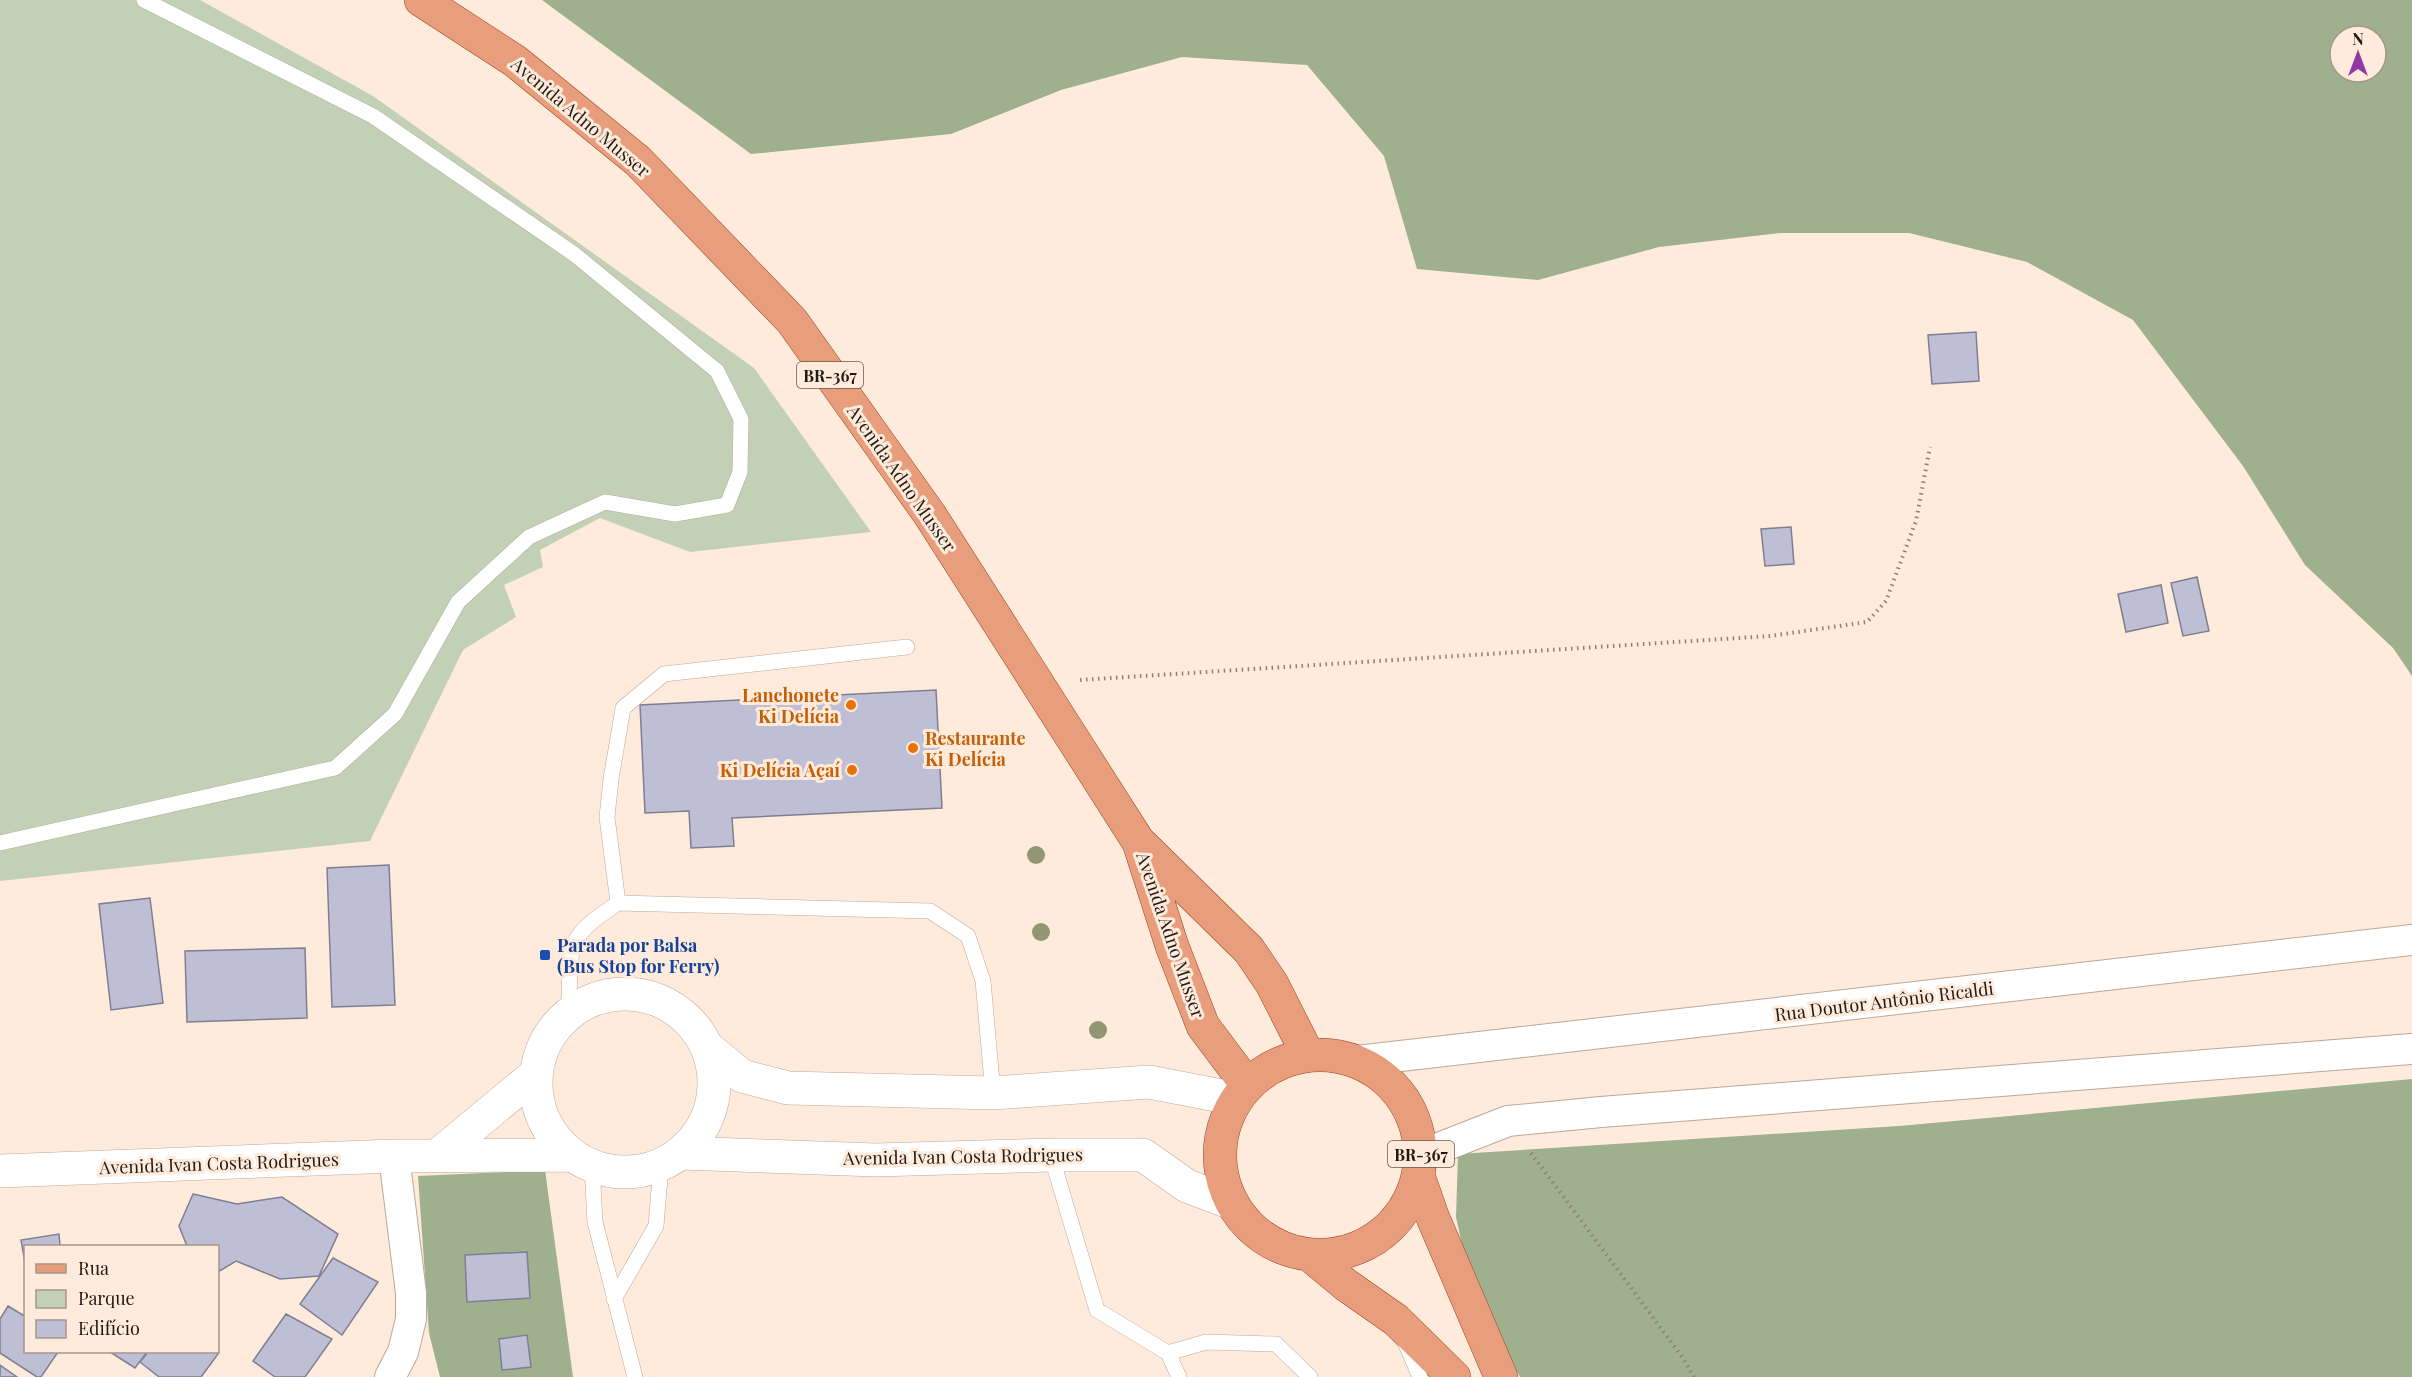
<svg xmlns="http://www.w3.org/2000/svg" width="2412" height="1377" font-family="'Playfair Display',serif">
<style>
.green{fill:#c2d1b5}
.forest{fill:#9eb08e;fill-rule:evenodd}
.building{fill:#bebfd5;stroke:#7e7f93;stroke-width:1.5}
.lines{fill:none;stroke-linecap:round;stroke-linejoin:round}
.service-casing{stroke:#bba899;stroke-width:16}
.minor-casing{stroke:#bba899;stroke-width:32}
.secondary-casing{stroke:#bba899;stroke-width:34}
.primary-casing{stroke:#984520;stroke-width:34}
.path{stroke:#8d8075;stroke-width:4;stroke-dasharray:1.5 4.5;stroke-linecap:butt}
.service{stroke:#fff;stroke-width:15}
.minor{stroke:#fff;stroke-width:30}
.secondary{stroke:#fff;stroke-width:33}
.primary{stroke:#e89d7d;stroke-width:33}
.tree{fill:#929673}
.food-dot{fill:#e8710a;stroke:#ffebdb;stroke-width:2}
.transit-dot{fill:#1a4fb4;stroke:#ffebdb;stroke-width:2}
.labels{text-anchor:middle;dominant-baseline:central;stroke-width:6;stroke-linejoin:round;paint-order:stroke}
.shield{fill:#ffebdb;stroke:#645950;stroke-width:1.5}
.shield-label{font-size:16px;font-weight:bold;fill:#211a14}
.street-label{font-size:18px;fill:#211a14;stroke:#ffebdb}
.food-label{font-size:18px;font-weight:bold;fill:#c56008;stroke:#ffebdb;text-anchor:end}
.transit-label{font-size:18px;font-weight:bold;fill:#164399;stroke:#ffebdb;text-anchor:start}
</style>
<rect width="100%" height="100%" fill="#ffebdb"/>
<!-- green -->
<path class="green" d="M0 0H200L373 96 754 368 871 532 690 552 600 518 540 550 543 567 504 585 516 617 463 650 370 841 0 881Z"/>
<!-- forest -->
<path class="forest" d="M542 0H2412V676L2393 648 2305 565 2243 466 2133 320 2027 262 1909 233H1781L1659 247 1538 280 1417 269 1384 156 1307 65 1182 57 1061 90 951 134 751 154ZM2340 36H2376V72H2340Z
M2412 1079V1377H1520L1474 1300 1456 1217 1458 1154 1899 1126Z
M545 1170 573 1377H440L429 1333 418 1176Z"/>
<!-- building -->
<path class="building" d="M1976 332 1979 381 1932 384 1928 335Z
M1791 527 1794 564 1765 566 1761 529Z
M2197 577 2209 631 2183 636 2171 583Z
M2161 585 2168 623 2126 632 2118 594Z
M936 690 942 808 732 818 734 846 691 848 689 811 645 813 640 705Z
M389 865 395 1005 332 1007 327 868Z
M150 898 163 1003 111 1010 99 904Z
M305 948 307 1018 187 1022 185 951Z
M193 1194 237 1204 282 1197 338 1234 319 1276 280 1279 236 1261 218 1272V1246H187L179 1226Z
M59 1234 60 1246H26V1268L21 1240Z
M527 1252 530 1298 467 1302 465 1255Z
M333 1258 378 1282 342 1335 300 1304Z
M8 1306 26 1317V1352H58L41 1377H37L0 1353V1319Z
M286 1314 332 1339 305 1377H275L253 1361Z
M527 1335 531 1367 502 1370 499 1339Z
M110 1352H147L135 1368Z
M148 1352H215L218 1354 201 1377H159L140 1362Z
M0 1365 17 1377H0Z"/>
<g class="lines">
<defs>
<path id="service" d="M0 843 335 768 395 714 458 602 529 537 605 502 675 514 727 505 740 472 741 419 717 371 574 254 373 116 144 0
M618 903 607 817 611 779 623 708 664 674 907 647
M569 1014C570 994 567 954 577 938 587 923 604 913 618 903L930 911 968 936 983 981 993 1093
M1051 1155 1097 1310 1168 1353 1179 1377
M592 1166 595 1222 635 1377
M614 1299 656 1226 661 1165
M1405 1342 1420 1377
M1168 1353 1206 1342 1276 1344 1310 1377"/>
<path id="minor" d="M1357 1061 2412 940
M1421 1155 1508 1121 1601 1112 2412 1049
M390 1377 403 1352 411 1319V1293L394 1156"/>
<path id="secondary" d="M536 1083a89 89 0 1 1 178 0a89 89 0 1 1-178 0Z
M707 1047 742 1076 788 1088 993 1093 1149 1082 1237 1099
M681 1153 876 1160 1051 1155H1143L1187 1186 1232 1203
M437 1156 536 1074
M0 1171 394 1156 572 1155"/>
<path id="primary" d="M421 0 515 61 638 161 792 321 930 515 1138 841 1249 950 1272 984 1308 1055
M1140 846 1172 946 1203 1026 1248 1086
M1220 1155a100 100 0 1 1 200 0a100 100 0 1 1-200 0Z
M1419 1178 1433 1218 1501 1377
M1310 1255 1346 1285 1396 1320 1454 1377"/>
</defs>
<!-- service casing -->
<use href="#service" class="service-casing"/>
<!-- minor casing -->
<use href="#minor" class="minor-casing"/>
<!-- secondary casing -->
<use href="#secondary" class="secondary-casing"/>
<!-- primary casing -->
<use href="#primary" class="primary-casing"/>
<!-- path -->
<path class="path" d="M1080 680 1770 636 1867 622 1886 601 1916 521 1930 447
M1531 1153 1683 1358 1694 1377"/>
<!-- service -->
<use href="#service" class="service"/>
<!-- minor -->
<use href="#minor" class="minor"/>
<!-- secondary -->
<use href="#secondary" class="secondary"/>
<!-- primary -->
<use href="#primary" class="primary"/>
</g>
<!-- trees -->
<g class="tree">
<circle cx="1036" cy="855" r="9"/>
<circle cx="1041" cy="932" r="9"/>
<circle cx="1098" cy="1030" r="9"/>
</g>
<!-- markers -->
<g class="food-dot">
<circle cx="851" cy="705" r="6"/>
<circle cx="913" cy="748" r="6"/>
<circle cx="852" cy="770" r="6"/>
</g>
<rect class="transit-dot" x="539" y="949" width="12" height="12" rx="3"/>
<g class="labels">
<!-- shield labels -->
<g class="shield">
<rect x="797" y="362" width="66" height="26" rx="4.5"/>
<rect x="1388" y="1141" width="66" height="26" rx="4.5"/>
</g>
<g class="shield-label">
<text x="830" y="375">BR-367</text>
<text x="1421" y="1154">BR-367</text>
</g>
<!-- street labels -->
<g class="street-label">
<text transform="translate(581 117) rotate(40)">Avenida Adno Musser</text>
<text transform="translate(902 478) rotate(55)">Avenida Adno Musser</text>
<text transform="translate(1171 935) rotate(71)">Avenida Adno Musser</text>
<text transform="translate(1884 1001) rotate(-7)">Rua Doutor Antônio Ricaldi</text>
<text transform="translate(963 1156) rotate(-1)">Avenida Ivan Costa Rodrigues</text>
<text transform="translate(219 1163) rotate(-2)">Avenida Ivan Costa Rodrigues</text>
</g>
<!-- food labels -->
<g class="food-label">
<text x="839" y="695">Lanchonete<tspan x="839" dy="21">Ki Delícia</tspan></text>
<text x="925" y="738" text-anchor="start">Restaurante<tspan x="925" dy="21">Ki Delícia</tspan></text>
<text x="840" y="770">Ki Delícia Açaí</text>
</g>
<!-- transit labels -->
<g class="transit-label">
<text x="557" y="945">Parada por Balsa<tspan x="557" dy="21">(Bus Stop for Ferry)</tspan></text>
</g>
</g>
<!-- legend -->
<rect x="24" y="1245" width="195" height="108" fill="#ffebdb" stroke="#a6978b" stroke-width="1.5"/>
<rect x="36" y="1264" width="30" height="9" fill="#e89d7d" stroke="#a6978b" stroke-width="1.5"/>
<text x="78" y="1275" font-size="18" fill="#211a14">Rua</text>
<rect x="36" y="1290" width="30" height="18" fill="#c2d1b5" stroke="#a6978b" stroke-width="1.5"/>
<text x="78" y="1305" font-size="18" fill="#211a14">Parque</text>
<rect x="36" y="1320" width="30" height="18" fill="#bebfd5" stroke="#a6978b" stroke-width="1.5"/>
<text x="78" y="1335" font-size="18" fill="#211a14">Edifício</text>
<!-- north arrow -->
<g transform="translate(2358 54)"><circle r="28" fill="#ffebdb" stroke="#a6978b" stroke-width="1.5"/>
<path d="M0-4.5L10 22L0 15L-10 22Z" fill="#9138a3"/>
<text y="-9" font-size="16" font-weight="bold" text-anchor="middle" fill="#211a14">N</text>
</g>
</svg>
